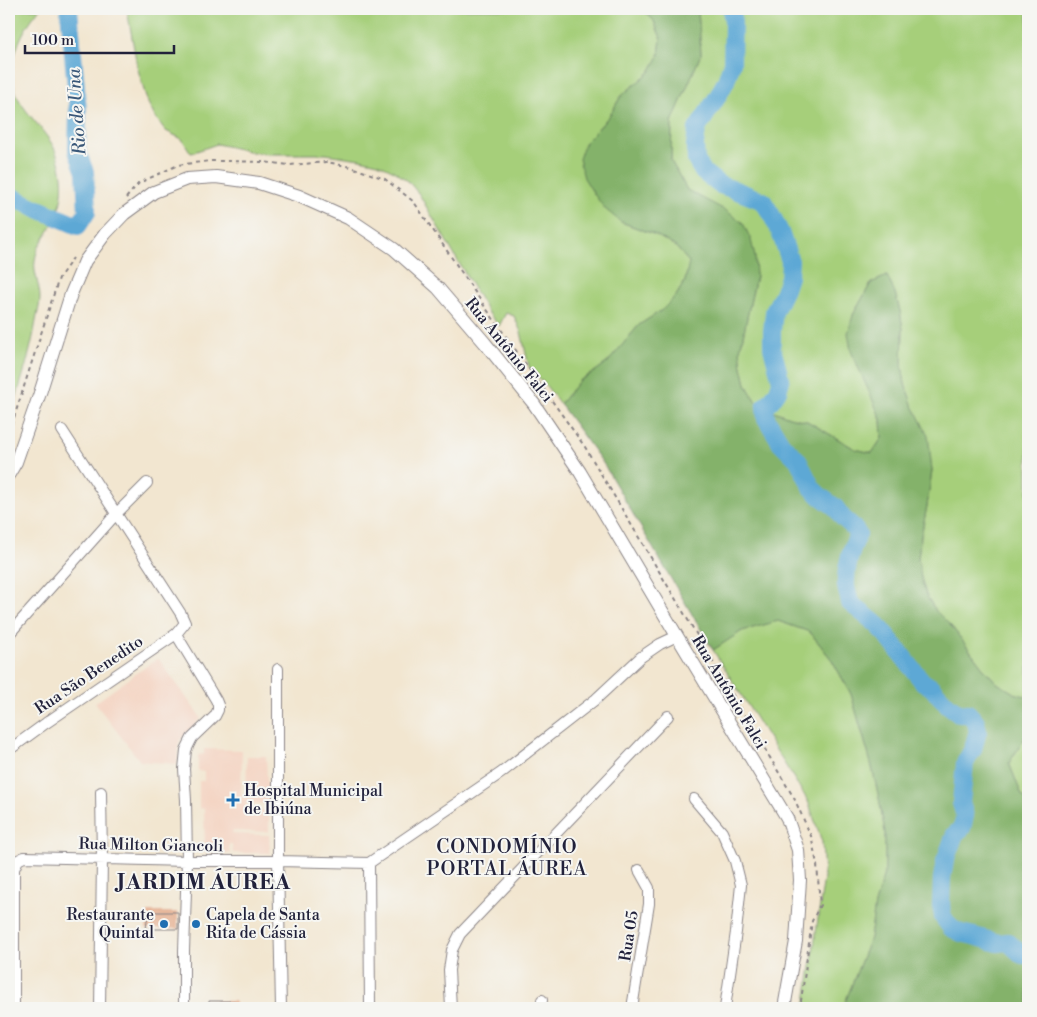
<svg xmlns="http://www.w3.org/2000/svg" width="1037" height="1017" font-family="'Libre Bodoni',serif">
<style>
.built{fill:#f4d3c1}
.green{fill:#a6cf7a;stroke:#64785a}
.forest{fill:#84b26a;stroke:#536a52}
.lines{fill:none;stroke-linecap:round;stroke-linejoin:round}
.river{stroke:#5da8d5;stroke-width:18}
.building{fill:#e1a07b}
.minor-casing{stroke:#8a8486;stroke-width:12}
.major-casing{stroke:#8a8486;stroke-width:14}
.path{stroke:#8a8486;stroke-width:2;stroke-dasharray:4 4;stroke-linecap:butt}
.minor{stroke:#fff;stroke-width:10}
.major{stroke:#fff;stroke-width:12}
.poi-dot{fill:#1f6fb2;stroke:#f6f6f2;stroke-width:2}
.labels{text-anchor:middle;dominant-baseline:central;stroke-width:4;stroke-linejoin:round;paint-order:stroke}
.street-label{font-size:16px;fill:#22223b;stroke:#f6f6f2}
.poi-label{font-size:16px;fill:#22223b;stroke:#f6f6f2;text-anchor:start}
.water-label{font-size:18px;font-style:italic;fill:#3a5879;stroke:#f6f6f2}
.quarter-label{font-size:19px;letter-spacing:1px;fill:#22223b;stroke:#f6f6f2}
.district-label{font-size:21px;font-weight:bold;letter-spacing:1px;fill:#22223b;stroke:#f6f6f2}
</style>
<rect width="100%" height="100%" fill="#f6f6f2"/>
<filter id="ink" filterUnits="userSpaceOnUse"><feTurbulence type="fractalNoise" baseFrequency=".02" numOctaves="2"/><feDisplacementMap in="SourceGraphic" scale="10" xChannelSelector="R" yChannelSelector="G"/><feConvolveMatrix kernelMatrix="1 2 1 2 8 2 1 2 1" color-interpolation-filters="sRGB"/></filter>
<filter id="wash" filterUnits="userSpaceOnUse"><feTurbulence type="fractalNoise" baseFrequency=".0096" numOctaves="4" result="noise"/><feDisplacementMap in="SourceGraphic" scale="20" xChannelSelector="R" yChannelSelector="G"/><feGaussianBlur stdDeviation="1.12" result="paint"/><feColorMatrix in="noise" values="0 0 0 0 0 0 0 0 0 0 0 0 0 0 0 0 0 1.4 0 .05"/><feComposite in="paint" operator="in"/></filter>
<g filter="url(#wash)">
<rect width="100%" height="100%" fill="#f2e6d0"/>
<!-- built -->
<path class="built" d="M158 658 201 718 180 740 178 746 177 764 140 761 95 703Z
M204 749 242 750 241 796H246L247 756H266L268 804 246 803 245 810H269V832L233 831 232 834 269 835 270 853H233L232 844H229L230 853H205L204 809 199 808V781H204V772L198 771V755L204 754Z"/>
<!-- green -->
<path class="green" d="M9 9H40C29 21 19 38 15 55 4 97 29 110 50 141 57 151 60 164 62 176 64 194 60 212 51 227 44 240 37 245 35 261 33 273 40 286 40 298 40 306 37 314 36 321 31 351 22 379 13 408L9 417Z
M127 9H643L654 21 661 38 659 56 650 72 621 96 610 115 597 130 585 142 621 222 656 235 676 247 689 262 685 281 676 296 662 310 639 325 608 362 594 372 579 381 560 404 547 387 529 367 521 332 514 316 506 313 499 326 487 311 477 294 419 194 408 181 394 171 378 163 360 159 326 154H271L252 152 217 144 191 153 182 139 166 131 155 117 147 101 137 66Z
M698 9H1028V697L1014 693 997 683 984 669 952 627 936 611 926 595 921 578 918 559 920 541 927 506 932 470 927 435 912 404 905 384 902 365 903 329 900 311 895 293 887 276 871 283 853 315 866 384 881 419 882 438 872 453 855 449 807 421 789 417 757 404 746 384 742 367 740 350 756 276 687 190 671 161 672 122 701 54Z
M778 621 810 632 832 660 851 694 871 763 879 798 885 832V870L875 904 870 938 843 1008H805L824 877 822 842 808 801 713 650 742 631Z
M1028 733V800L1022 796 1009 763Z"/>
<!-- forest -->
<path class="forest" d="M643 9H698L701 54 672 122 671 161 687 190 725 210 743 223 751 240 755 257 756 276 740 350 742 367 746 384 757 404 789 417 807 421 855 449 872 453 882 438 881 419 851 351 848 333 853 315 871 283 887 276 895 293 900 311 903 329 902 365 905 384 912 404 928 435 932 470 927 506 920 541 918 559 921 578 926 595 936 611 952 627 984 669 997 683 1014 693 1028 697V733L1009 763 1022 796 1028 800V1008H843L870 938 875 904 885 870V832L879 798 871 763 851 694 832 660 810 632 778 621 742 631 713 650 603 463 560 404 579 381 594 372 608 362 639 325 662 310 676 296 685 281 689 262 676 247 656 235 621 222 605 209 594 194 584 178 579 159 585 142 597 130 610 115 621 96 650 72 659 56 661 38 654 21Z"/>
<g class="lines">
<!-- river -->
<path class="river" d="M731 9 733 22 732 63 726 81 718 96 697 129 695 145 696 160 703 172 720 185 735 190 763 201 771 214 780 232 790 261 789 277 785 289 774 312 772 331V348L781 381 778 391 771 401 765 406 766 418 781 443 798 460 812 488 820 496 835 507 843 518 851 525 858 534C851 550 845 569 846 586 847 592 849 597 850 603L879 626 923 682 931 687 948 705 960 714 968 713 976 722 978 731 973 749 965 763 961 803 965 816 962 828 955 834 945 861 942 878 941 905 943 917 951 928 961 933 974 936 998 943 1008 942 1022 955H1028
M9 195 36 208 78 226 87 212 85 172 77 151 78 111 69 9"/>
</g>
<g id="blocks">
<!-- building -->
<path class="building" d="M148 912H178V929H146Z
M209 1001H235V1008H209Z"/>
</g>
</g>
<g filter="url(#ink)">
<use href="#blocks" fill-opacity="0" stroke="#8a8486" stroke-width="1"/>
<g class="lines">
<defs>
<path id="minor" d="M9 634 117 513 147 483
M176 634 216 700 218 705V710L215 716 192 738 186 750 184 769 186 800 187 861 184 951V1008
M278 669V861L281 1008
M9 750 46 723 176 634 185 623 181 614 62 430
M694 799 722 832 735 861 741 885 736 932 725 1008
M369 863 370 1008
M14 1008V869L18 860 24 857 187 861H278L369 863 501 773 596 699 641 657 660 644 677 636
M100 1008 102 859 101 792
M451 1008 449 970 452 950 460 934 668 716
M541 1008 542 1000
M632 1008 649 904V888L639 870"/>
<path id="major" d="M9 474 16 462 40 393 71 294 85 261 105 234 124 214 154 192 187 179 216 177 259 183 299 196 348 218 394 249 438 288 485 343 534 404 580 472 677 636 787 818 798 850 800 880 796 941 784 1008"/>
</defs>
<!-- minor casing -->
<use href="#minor" class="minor-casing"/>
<!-- major casing -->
<use href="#major" class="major-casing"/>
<!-- path -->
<path class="path" d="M126 198 139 183 178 165 210 161H228L263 162 290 165 327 162 351 167 385 179 414 202 485 307 585 447 794 798 811 836 817 864 820 905 812 921 800 1008
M9 433 59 278 73 258"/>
<!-- minor -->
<use href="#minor" class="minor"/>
<!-- major -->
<use href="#major" class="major"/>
</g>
</g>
<!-- markers -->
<g class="poi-dot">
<path d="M230.5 792.5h5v5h5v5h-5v5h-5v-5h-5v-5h5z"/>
<circle cx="164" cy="924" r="5"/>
<circle cx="196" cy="924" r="5"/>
</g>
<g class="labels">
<!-- street labels -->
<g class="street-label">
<text transform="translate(509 350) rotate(51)">Rua Antônio Falci</text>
<text transform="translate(89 675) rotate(-34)">Rua São Benedito</text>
<text transform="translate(729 692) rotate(59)">Rua Antônio Falci</text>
<text transform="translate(151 845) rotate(1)">Rua Milton Giancoli</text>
<text transform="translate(629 936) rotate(-81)">Rua 05</text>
</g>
<!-- poi labels -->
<g class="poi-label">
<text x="244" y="791">Hospital Municipal<tspan x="244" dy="18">de Ibiúna</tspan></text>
<text x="154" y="915" text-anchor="end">Restaurante<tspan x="154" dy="18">Quintal</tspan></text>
<text x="206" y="915">Capela de Santa<tspan x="206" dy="18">Rita de Cássia</tspan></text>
</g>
<!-- water labels -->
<g class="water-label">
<text transform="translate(77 112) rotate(-94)">Rio de Una</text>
</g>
<!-- quarter labels -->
<g class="quarter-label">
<text x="507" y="847">CONDOMÍNIO<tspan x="507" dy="22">PORTAL ÁUREA</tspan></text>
</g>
<!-- district labels -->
<g class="district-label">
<text x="204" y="883">JARDIM ÁUREA</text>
</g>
</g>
<!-- margin -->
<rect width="1037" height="1017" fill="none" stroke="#f6f6f2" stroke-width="30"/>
<!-- scale -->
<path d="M25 45v8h149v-8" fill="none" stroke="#22223b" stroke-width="2.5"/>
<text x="32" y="45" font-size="15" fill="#22223b" stroke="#f6f6f2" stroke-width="4" paint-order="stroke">100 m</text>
</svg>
